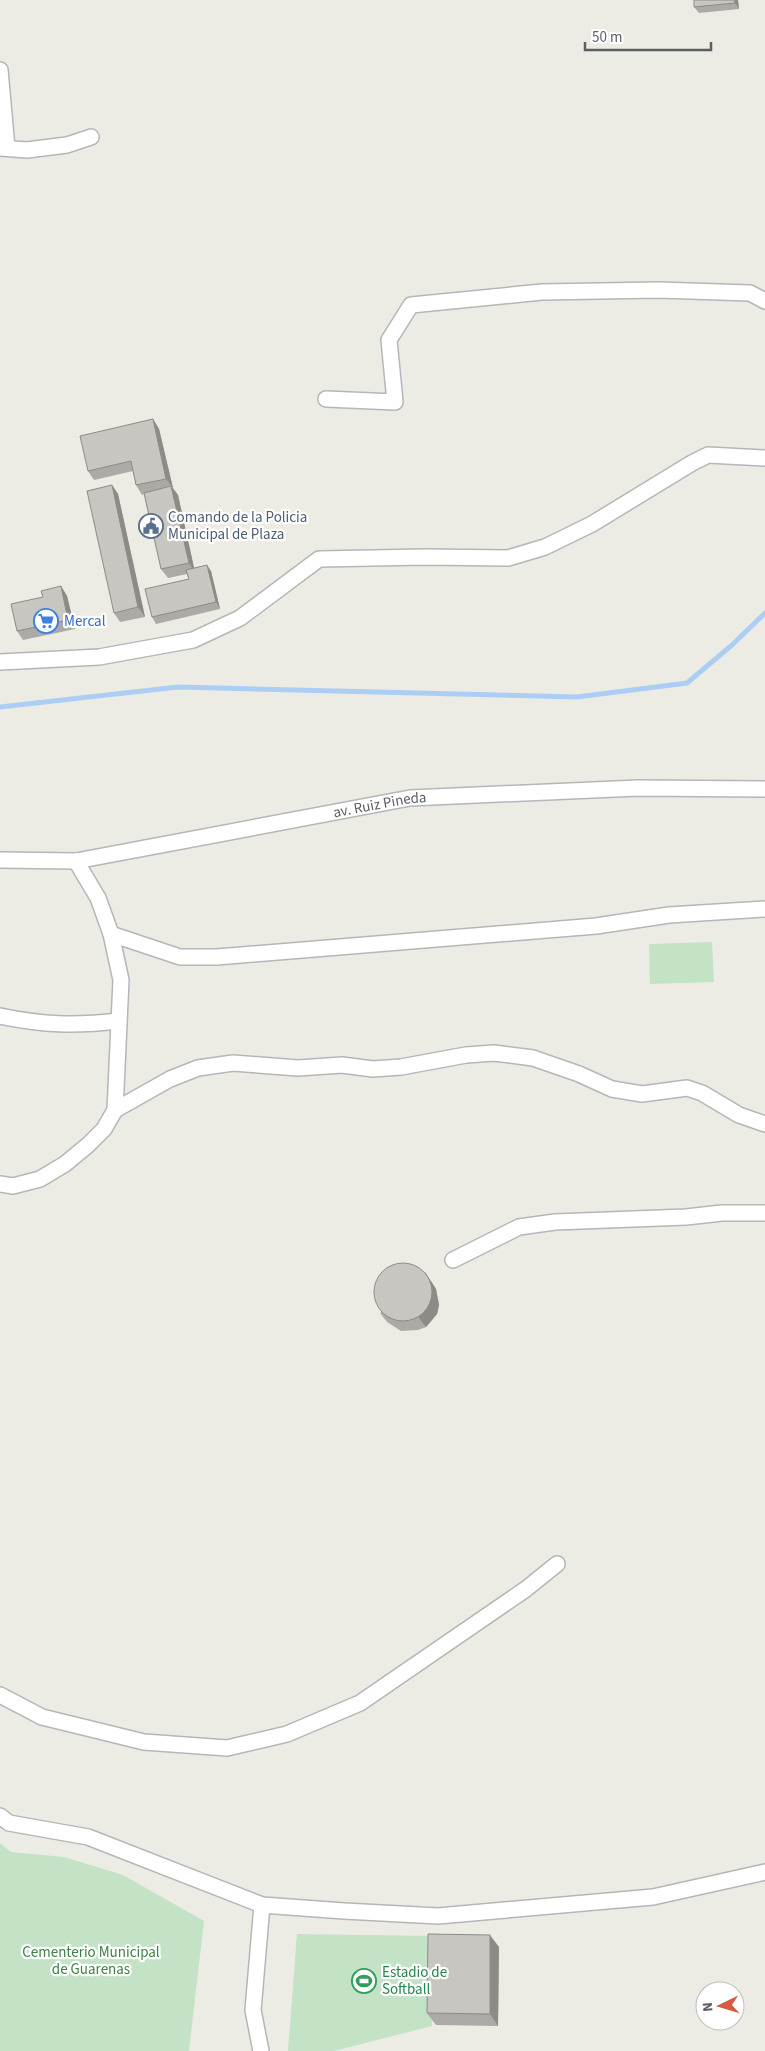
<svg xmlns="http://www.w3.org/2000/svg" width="765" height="2051" font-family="'Source Sans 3',sans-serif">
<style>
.green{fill:#c3e2c6}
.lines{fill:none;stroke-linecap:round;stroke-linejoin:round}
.stream{stroke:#accef5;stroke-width:5}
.street-casing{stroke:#b4b6ba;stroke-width:18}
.street{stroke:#fff;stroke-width:15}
.wall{fill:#acaaa6}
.shaded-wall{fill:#8c8b87}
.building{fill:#c8c6c1;stroke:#8c8b87}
.labels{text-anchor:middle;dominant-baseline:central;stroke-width:4.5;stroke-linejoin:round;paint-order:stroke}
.service-label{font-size:15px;fill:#4e5e75;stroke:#fff;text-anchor:start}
.shop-label{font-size:15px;fill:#366cbe;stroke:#fff;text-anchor:start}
.street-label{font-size:15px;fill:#5c5e63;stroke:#fff}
.park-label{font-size:15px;fill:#3f7f48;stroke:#fff}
.leisure-label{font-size:15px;fill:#27864d;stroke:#fff;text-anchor:start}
</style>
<rect width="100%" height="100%" fill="#edece4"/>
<!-- green -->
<path class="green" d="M712 942 714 982 650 984 649 944Z
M0 1843 11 1852 64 1857 123 1875 204 1921 189 2051H0Z
M297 1934 437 1936 432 2026 334 2051H288Z"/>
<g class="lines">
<!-- stream -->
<path class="stream" d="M0 707 178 687 577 697 687 683 732 645 765 613"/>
<defs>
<g id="street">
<path d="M0 70 7 148"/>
<path d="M0 148 27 150 67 145 91 137"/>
<path d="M326 399 395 402 389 340 411 305 542 292 659 290 750 293 765 301"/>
<path d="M0 662 99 657 193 640 240 618 319 559 425 557 508 558 545 547 592 524 692 463 708 455 765 458"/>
<path id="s1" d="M0 860 76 861 410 798 638 788 765 789"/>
<path d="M111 934 180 957H217L596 926 669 915 765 909"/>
<path d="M0 1016C44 1025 74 1026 119 1021"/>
<path d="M115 1110 170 1079 198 1068 233 1063 298 1068 342 1065 373 1069 401 1067 466 1055 494 1053 533 1058 579 1074 612 1089 642 1094 687 1088 702 1093 739 1115 765 1124"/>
<path d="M0 1184 13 1186 40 1179 65 1164 88 1145 104 1129 115 1110 121 980 111 934 98 898 76 861"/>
<path d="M453 1260 519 1227 555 1222 686 1217 722 1213H765"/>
<path d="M0 1695 42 1717 144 1742 227 1748 287 1734 360 1703 526 1589 557 1564"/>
<path d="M0 1816 9 1823 88 1837 262 1905 344 1911 438 1916 653 1897 765 1872"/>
<path d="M261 2051 253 2010 262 1905"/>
</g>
</defs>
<!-- street casing -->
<use href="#street" class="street-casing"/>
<!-- street -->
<use href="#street" class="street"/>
</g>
<!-- wall -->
<path class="wall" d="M738 0 739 9 699 13 694 7Z
M153 419 159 429 173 488 178 495 194 568 211 571 220 609 156 624 152 617 189 579 187 574 168 578 161 569 144 494 142 495 136 485 133 471 94 480 88 471Z
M112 485 118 494 145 617 120 622 114 613Z
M61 586 67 596 75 629 23 640 17 631 43 597Z
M431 1281 436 1289 439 1305 437 1314 426 1327 418 1330 401 1331 387 1322 380 1313Z
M499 1947 498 2026 436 2025 427 2013Z"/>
<!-- shaded-wall -->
<path class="shaded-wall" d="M734 0H738L739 9 735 3Z
M153 419 159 429 173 488 166 479Z
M112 485 118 494 145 617 138 607Z
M171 486 178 495 195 572 189 563Z
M207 565 211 571 220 609 216 602Z
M61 586 67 596 75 629 68 620Z
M425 1272 436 1289 439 1305 437 1314 426 1327 419 1318Z
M490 1935 499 1947 498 2026 490 2014Z"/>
<!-- building -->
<path class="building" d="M694 0H734L735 3 694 7Z
M153 419 166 479 136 485 131 461 88 471 80 436Z
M112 485 138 607 114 613 87 491Z
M171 486 189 563 161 569 144 493Z
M207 565 216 602 152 617 145 589 189 579 186 570Z
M61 586 68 620 17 631 11 604 43 597 41 591Z
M374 1292a29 29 0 1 1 58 0a29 29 0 1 1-58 0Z
M428 1934 490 1935V2014L427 2013Z"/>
<!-- icons -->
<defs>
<symbol id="civic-ring" viewBox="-11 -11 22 22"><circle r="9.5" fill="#fff" stroke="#5c6f8a" stroke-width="1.5"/><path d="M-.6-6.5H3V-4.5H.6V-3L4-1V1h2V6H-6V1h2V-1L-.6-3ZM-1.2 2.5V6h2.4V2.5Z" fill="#5c6f8a"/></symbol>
<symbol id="supermarket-ring" viewBox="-11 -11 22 22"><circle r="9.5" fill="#fff" stroke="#3f7fe0" stroke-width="1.5"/><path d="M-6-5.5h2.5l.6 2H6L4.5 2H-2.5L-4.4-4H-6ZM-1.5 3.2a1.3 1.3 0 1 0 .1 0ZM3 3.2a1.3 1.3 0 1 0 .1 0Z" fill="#3f7fe0"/></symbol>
<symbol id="stadium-ring" viewBox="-11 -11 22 22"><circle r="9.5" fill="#fff" stroke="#2e9e5b" stroke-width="1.5"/><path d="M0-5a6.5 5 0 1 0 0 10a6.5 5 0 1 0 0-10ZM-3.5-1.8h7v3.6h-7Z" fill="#2e9e5b"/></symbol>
</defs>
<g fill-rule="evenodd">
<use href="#civic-ring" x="137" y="512" width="28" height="28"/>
<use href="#supermarket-ring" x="32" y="607" width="28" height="28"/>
<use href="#stadium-ring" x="350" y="1967" width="28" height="28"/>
</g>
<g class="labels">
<!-- service labels -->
<g class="service-label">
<text x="168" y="517">Comando de la Policia<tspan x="168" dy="17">Municipal de Plaza</tspan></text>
</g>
<!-- shop labels -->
<g class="shop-label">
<text x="64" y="621">Mercal</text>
</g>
<!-- street labels -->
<g class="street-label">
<text stroke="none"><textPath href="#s1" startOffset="385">av. Ruiz Pineda</textPath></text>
</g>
<!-- park labels -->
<g class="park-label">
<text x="91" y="1952">Cementerio Municipal<tspan x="91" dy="17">de Guarenas</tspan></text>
</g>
<!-- leisure labels -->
<g class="leisure-label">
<text x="382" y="1972">Estadio de<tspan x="382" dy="17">Softball</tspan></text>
</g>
</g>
<!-- north arrow -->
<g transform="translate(720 2006) rotate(265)"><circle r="24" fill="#ffffff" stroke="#bebfc1"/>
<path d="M0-4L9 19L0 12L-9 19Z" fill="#d55c42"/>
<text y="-8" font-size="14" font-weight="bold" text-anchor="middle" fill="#5c5e63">N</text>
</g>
<!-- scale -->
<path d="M585 42v8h126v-8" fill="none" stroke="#5c5e63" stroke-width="2.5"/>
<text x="592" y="42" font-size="15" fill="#5c5e63" stroke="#ffffff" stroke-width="4" paint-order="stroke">50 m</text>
</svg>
